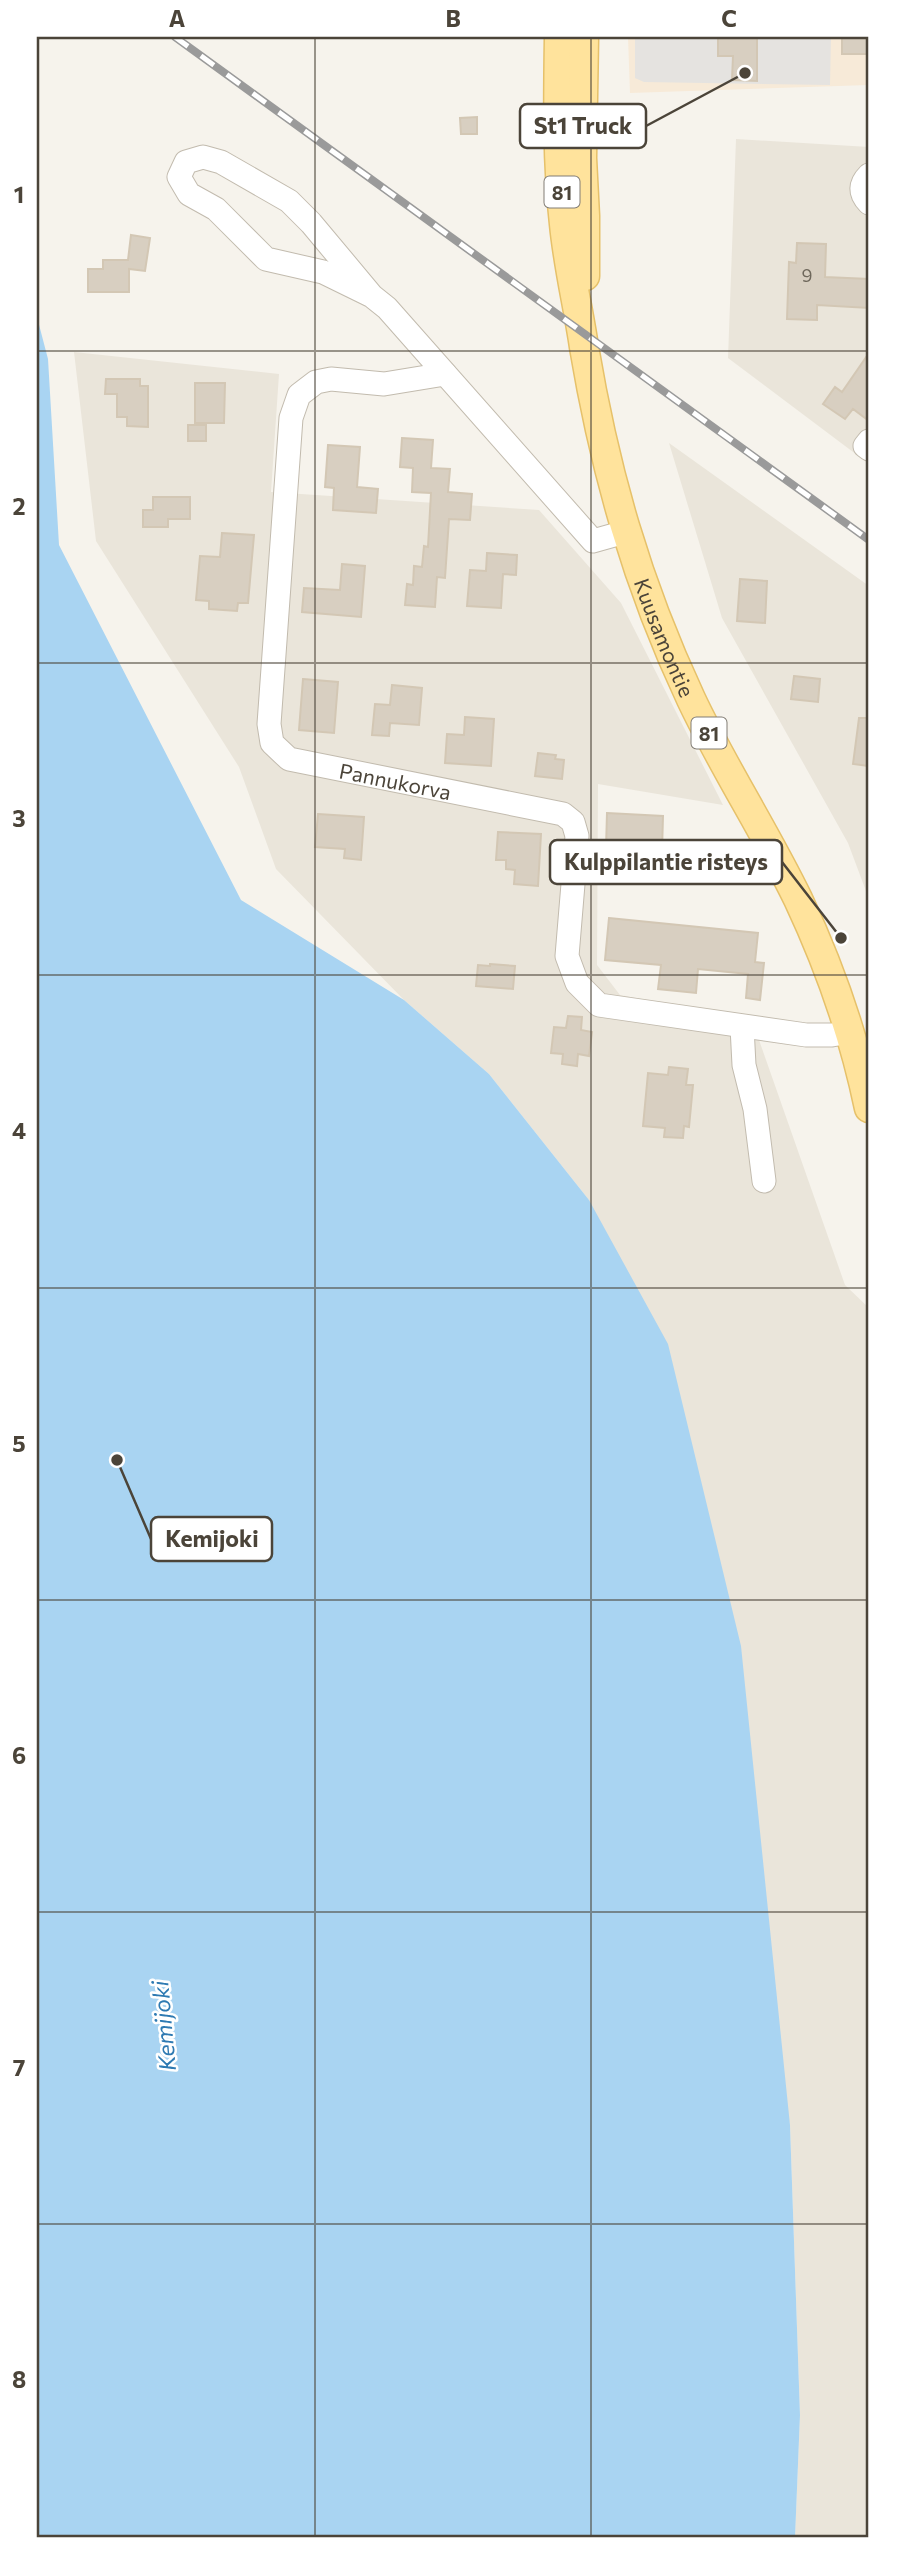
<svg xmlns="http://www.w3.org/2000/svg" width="906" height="2575" font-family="Commissioner,sans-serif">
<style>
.residential{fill:#eae5da}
.commercial{fill:#f7ead8}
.parking{fill:#e5e3e0}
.water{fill:#a9d4f2}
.building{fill:#d8cfc1;stroke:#d3c7b4;stroke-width:2}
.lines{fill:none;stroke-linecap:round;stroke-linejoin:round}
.minor-casing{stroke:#c2bbae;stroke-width:25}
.major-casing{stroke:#e6c16a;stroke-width:31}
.minor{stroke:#fff;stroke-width:23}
.major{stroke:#ffe39c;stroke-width:28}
.rail-casing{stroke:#9a9a9a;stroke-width:8}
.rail{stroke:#fff;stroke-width:5;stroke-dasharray:16;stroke-linecap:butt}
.grid{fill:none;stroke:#4b4439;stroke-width:2;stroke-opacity:0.55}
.labels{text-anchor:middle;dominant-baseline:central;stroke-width:5;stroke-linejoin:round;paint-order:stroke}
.number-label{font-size:18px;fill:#6e675b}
.shield{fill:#fff;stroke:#817c74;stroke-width:2}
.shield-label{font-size:19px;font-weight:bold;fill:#4b4439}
.street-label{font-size:21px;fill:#4b4439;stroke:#fff}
.water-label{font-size:23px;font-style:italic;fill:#2e7ab2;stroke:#fff}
.leader{fill:none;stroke:#4b4439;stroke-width:2.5}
.callout-dot{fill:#4b4439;stroke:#fff;stroke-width:2.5}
.callout{fill:#fff;stroke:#4b4439;stroke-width:2.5}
.callout-label{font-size:23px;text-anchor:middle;font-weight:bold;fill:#4b4439}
.neatline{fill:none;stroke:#4b4439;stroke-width:2.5}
.grid-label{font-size:23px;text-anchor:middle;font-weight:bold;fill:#4b4439}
</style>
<rect width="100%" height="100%" fill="#f6f3ec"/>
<!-- residential -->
<path class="residential" d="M736 139 869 147V464L728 358Z
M74 352 279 374 271 492 539 510 621 603 723 805 598 784 597 965 620 995 752 1020 845 1285 869 1308V2538H795L800 2415 790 2125 589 1200 489 1074 404 1000 276 869 239 767 96 541Z
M669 443 869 586V899L848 843 722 618Z"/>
<!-- commercial -->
<path class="commercial" d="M628 37H869V85L630 93Z"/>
<!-- parking -->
<path class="parking" d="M635 37H831L830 85 644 82 635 78Z"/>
<!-- water -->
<path class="water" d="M37 317 48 359 59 545 241 900 404 1000 489 1074 589 1200 668 1344 741 1646 790 2125 800 2415 795 2538H37Z"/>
<!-- building -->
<path class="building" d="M718 37H757V81L732 80 733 56H718Z
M842 37H869V54H842Z
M477 117V134H461L460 118Z
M131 235 150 238 145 271 129 269V292H88V269H103V260H128Z
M797 243 826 244 825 277 869 279V308L817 305V320L787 319 789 262 796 263Z
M869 353V421L853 409 845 419 823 404 835 387 842 392Z
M106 379H140V386H148V427L127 426V417H117V394H105Z
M195 383H225L224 423H195Z
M188 425H206V441H188Z
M402 438 433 440 431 468 450 469 448 492 472 494 470 520 449 519 445 578 437 577 435 607 405 605 407 584 413 585 414 566 422 567 424 546 428 547 431 493 412 492 413 468 400 467Z
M328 445 360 447 357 487 378 489 376 513 333 510 334 488 325 487Z
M153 497H190V519H168V527H143V510H153Z
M222 533 254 535 248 603H238L237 611 209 609V601L196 600 200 556 220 557Z
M487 553 517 555 516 575 503 574 501 608 467 606 470 570 486 571Z
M342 564 365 566 361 617 302 612 304 588 340 590Z
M740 579 767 581 765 623 737 621Z
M794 676 820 679 818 702 791 699Z
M303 679 338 682 334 733 299 730Z
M392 685 422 688 419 725 390 723 389 736 372 735 375 704 390 705Z
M465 717 494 719 491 766 445 763 447 734 464 735Z
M859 718H869V766L853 764Z
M538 753 556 755 555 759 564 760 562 779 535 776Z
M607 813 663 816 662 851 606 848Z
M318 814 364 817 361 860 344 858 345 849 315 847Z
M498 832 541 834 538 886 514 884 515 870 506 869V860H496Z
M609 918 758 933 755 962 764 963 760 1000 746 998 748 974 698 969 696 993 658 989 661 965 605 960Z
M490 964 515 966 513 989 476 986 478 965 490 966Z
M568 1016 582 1017 581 1030 592 1032 589 1056 578 1054 577 1066 562 1064 563 1054 551 1053 554 1027 566 1028Z
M669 1067 688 1069 686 1085H693L689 1127 684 1126 683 1138 664 1137 665 1128 643 1126 648 1073 668 1075Z"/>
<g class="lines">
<defs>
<g id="minor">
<path d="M869 175C860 184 859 193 869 203"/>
<path d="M372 296 311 223 289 201 221 162 203 157 186 162 179 177 189 194 216 209 266 259 323 272 372 296 387 308 593 541 625 532"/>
<path id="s1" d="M445 374 384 384 331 379 316 382 299 395 291 418 269 724 272 743 289 759 563 814 573 822 577 836 567 956 577 983 599 1005 806 1035H832L850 1032"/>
<path d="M869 441 865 446 869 449"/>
<path d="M742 1027 744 1065 755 1109 764 1181"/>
</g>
<g id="major">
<path id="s2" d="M559 37C558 99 557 162 564 224 568 266 578 306 584 347 605 472 637 584 691 699 723 767 765 831 798 899 830 967 854 1036 869 1108"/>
<path d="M584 37 582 158 585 216V276"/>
</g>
</defs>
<!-- minor casing -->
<use href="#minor" class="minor-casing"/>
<!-- major casing -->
<use href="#major" class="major-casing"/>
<!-- minor -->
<use href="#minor" class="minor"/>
<!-- major -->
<use href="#major" class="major"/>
<defs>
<path id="rail" d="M175 37 869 540"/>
</defs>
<!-- rail casing -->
<use href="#rail" class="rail-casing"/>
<!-- rail -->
<use href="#rail" class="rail"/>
</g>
<!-- grid -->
<path class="grid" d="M315 37V2538M591 37V2538M37 351H869M37 663H869M37 975H869M37 1288H869M37 1600H869M37 1912H869M37 2224H869"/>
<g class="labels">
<!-- number labels -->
<g class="number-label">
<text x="807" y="275">9</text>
</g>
<!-- shield labels -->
<g class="shield">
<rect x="544.5" y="176.5" width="35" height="31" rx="5"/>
<rect x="691.5" y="717.5" width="35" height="31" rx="5"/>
</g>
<g class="shield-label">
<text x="562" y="192">81</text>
<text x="709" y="733">81</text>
</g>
<!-- street labels -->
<g class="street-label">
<text stroke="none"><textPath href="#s2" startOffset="614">Kuusamontie</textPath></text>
<text stroke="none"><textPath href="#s1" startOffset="634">Pannukorva</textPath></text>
</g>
<!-- water labels -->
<g class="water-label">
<text transform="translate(163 2026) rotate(-95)">Kemijoki</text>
</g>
</g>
<!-- callouts -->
<path class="leader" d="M745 73L646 126M841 938L782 862M117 1460L151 1539"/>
<g class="callout-dot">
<circle cx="745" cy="73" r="7"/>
<circle cx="841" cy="938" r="7"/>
<circle cx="117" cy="1460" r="7"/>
</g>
<g class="callout">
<rect x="520" y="104" width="126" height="44" rx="7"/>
<rect x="550" y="840" width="232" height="44" rx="7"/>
<rect x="151" y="1517" width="121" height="44" rx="7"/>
</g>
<g class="callout-label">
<text x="583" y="134">St1 Truck</text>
<text x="666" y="870">Kulppilantie risteys</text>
<text x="212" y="1547">Kemijoki</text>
</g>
<!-- border -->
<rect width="906" height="2575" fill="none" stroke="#ffffff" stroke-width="77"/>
<rect x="38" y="38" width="829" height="2498" class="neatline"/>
<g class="grid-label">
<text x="177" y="27">A</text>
<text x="453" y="27">B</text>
<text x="729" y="27">C</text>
<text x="19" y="203">1</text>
<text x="19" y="515">2</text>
<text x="19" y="827">3</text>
<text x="19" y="1139">4</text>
<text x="19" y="1452">5</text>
<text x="19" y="1764">6</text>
<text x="19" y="2076">7</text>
<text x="19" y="2388">8</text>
</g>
</svg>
